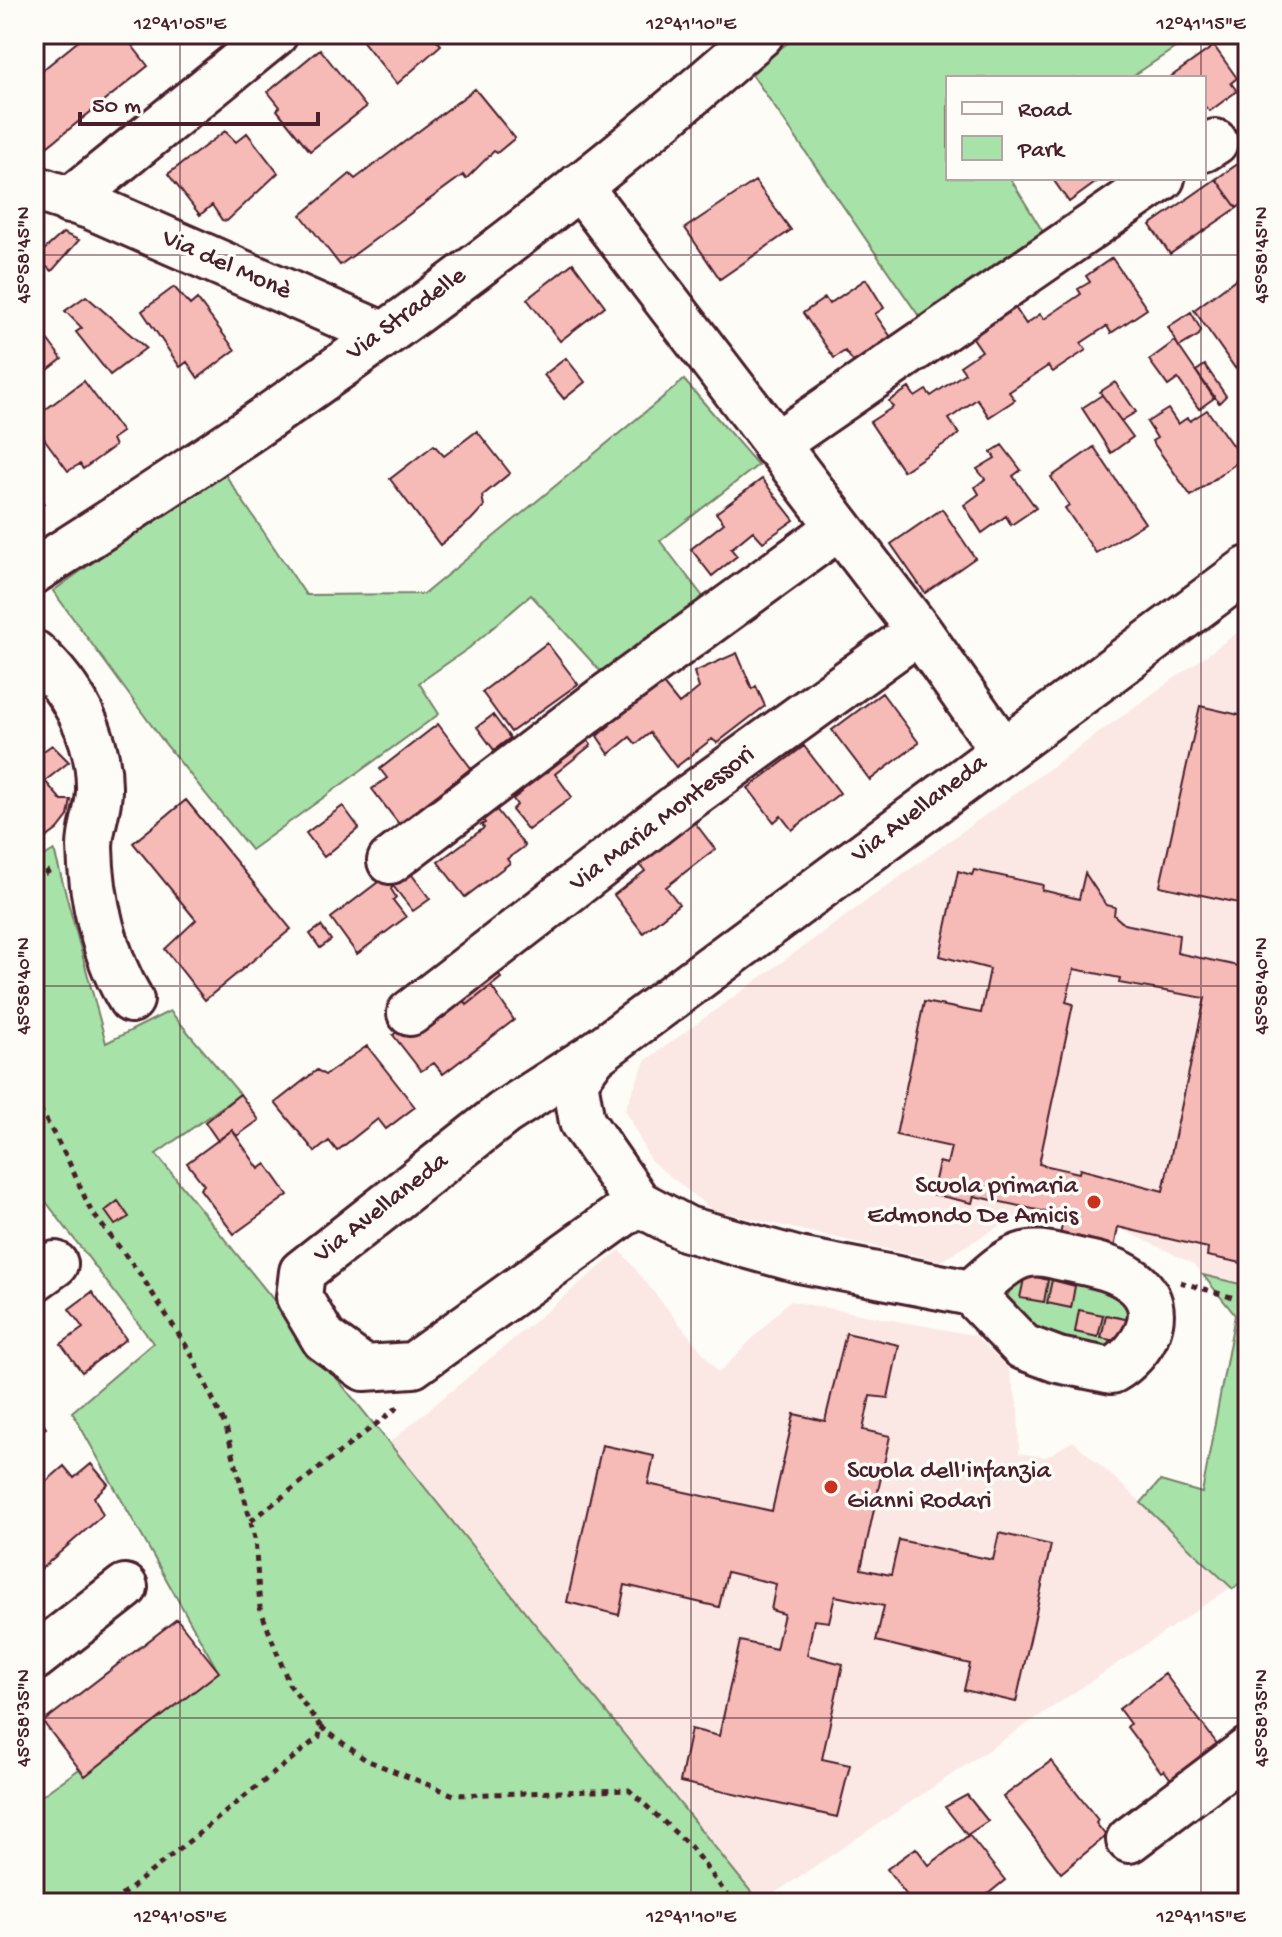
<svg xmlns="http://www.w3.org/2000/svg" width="1282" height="1937" font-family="'Gochi Hand',sans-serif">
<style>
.built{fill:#fbe8e4}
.green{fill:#a7e2a8;stroke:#78806a;stroke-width:2}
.building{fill:#f6bab7;stroke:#4a1f2b;stroke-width:2;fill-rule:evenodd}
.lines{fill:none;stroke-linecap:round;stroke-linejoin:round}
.minor-casing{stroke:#4a1f2b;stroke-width:50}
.path{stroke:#4a1f2b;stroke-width:5;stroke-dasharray:6 6;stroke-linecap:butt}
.minor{stroke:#fdfcf7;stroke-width:44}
.ticks{fill:none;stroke:#4a1f2b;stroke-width:2;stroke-opacity:0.45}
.poi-dot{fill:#c8321e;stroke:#fdfcf7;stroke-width:3}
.labels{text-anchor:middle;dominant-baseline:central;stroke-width:7;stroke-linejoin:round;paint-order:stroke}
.street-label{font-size:26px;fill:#4a1f2b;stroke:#fdfcf7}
.poi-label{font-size:26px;fill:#4a1f2b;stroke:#fdfcf7;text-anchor:end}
.neatline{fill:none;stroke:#4a1f2b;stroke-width:3}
.ticks-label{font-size:20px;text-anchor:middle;fill:#4a1f2b}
</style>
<rect width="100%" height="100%" fill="#fdfcf7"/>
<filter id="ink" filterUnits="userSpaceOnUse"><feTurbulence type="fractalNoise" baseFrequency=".0125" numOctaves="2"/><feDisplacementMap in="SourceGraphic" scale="16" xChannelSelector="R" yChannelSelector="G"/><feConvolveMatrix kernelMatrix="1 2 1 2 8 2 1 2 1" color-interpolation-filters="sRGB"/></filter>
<g filter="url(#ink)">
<!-- built -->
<path class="built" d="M1248 625V1576L760 1903 389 1443 620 1250 719 1373 789 1301 974 1335 1008 1368 1018 1405 1019 1453 1046 1457 1073 1441 1141 1502 1160 1481 1202 1493 1235 1315 1194 1264 1086 1212 1003 1224 941 1261 712 1210 650 1160 625 1109 645 1061Z"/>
<!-- green -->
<path class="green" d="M801 34H1196L1130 78H948V178H1010L1043 232 921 319 749 70Z
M684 380 758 465 660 541 704 598 602 673 531 595 469 648 419 683 439 714 251 850 163 741 53 591 222 470 306 595 424 594Z
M54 850 106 1043 170 1011 240 1094 156 1154 760 1903H34V1801L218 1671 72 1412 153 1343 34 1186V862Z
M1035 1270 1105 1283 1143 1317 1108 1351 1019 1327 1004 1311C1007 1288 1015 1280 1035 1270Z
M1203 1275 1248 1286V1576L1233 1589 1141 1503 1160 1481 1202 1493 1235 1315Z"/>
<!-- building -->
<path class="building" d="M87 34H123L148 66 48 146 34 129V77Z
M357 34H432L441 45 397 84Z
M1214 46 1237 78 1231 83 1237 91 1210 111 1204 106V78H1169Z
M320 49 366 107 310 151 277 110 280 107 268 92Z
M475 89 515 138 497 153 494 151 466 179 463 175 340 265 301 215 350 174 355 179Z
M225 131 236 142 247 133 278 173 227 221 222 220 212 205 200 215 168 174Z
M1248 157V200L1237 208 1216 179Z
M1052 178H1102L1069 202Z
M1216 179 1237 208 1170 254 1150 225Z
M755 181 791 230 720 279 685 228Z
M63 233 79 240 52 271 35 258Z
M1112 258 1147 309 1111 333 1107 326 1081 343 1086 350 1053 372 1048 366 1009 392 1015 400 989 417 977 399 949 419 959 434 903 471 870 422 893 407 889 401 909 388 915 397 926 390 931 396 965 373 960 366 982 351 971 335 1014 306 1026 324 1040 314 1044 319 1081 294 1078 289 1090 282 1086 276Z
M573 263 605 306 560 341 527 299Z
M1245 272 1248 359 1235 368 1194 310Z
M866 279 884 308 875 314 893 340 856 365 845 351 834 358 803 313 825 298 829 304Z
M174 287 190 305 197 299 235 350 198 378 187 362 180 367 142 311Z
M86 296 146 348 110 375 76 332 82 328 65 311Z
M1191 312 1201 330 1199 335 1179 347 1168 327Z
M38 327 62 359 34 381V330Z
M1175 341 1214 398 1199 409 1178 379 1168 386 1149 360Z
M566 358 585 382 564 399 544 375Z
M1205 365 1226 396 1219 403 1196 371Z
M84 381 122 432 112 439 115 446 83 469 80 464 68 471 34 425V418Z
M1115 382 1136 412 1121 421 1100 392Z
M1102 395 1133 437 1111 453 1082 408Z
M1168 409 1178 424 1187 418 1190 421 1207 410 1242 459 1191 496 1152 441 1157 438 1147 422Z
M477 431 510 473 482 496 484 506 471 520 440 545 390 479 434 445 444 456Z
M1002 445 1021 470 1013 476 1036 508 1011 525 1006 516 982 533 964 505 979 494 975 487 985 479 977 469 995 458 991 452Z
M1094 447 1145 523 1096 553 1065 508 1069 505 1051 477Z
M762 479 794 520 763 542 753 531 731 549 737 556 712 576 691 549 724 523 716 513Z
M34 489 44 504 34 511Z
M942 509 975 558 925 593 891 544Z
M547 643 578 684 511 732 482 692Z
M737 653 752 689 756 686 765 706 717 743 712 739 676 767 650 733 636 744 630 737 609 754 597 736 610 725 601 714 654 673 679 704 699 688 694 672Z
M882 693 919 743 870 780 832 730Z
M1200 706 1248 717V905L1160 886Z
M493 715 510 738 494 750 477 727Z
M438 724 471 768 446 788V797L418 817 414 813 399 824 372 789 387 778 380 769Z
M581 731 591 745 555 774 572 797 528 830 512 810 517 805 513 799 522 792 514 781Z
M52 745 69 762 45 781 61 800H71L68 816 58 829 34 847V758Z
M804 746 840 793 792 830 781 816 774 822 748 788Z
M488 799 525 846 507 859 510 863 465 897 438 862 484 828 481 825 485 823 474 808Z
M186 800 291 929 205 1000 165 949 196 920 133 843Z
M343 806 359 828 324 857 306 833Z
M686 811 715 849 666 887 679 904 643 933 614 895 645 871 631 853Z
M403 863 430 899 413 911 393 886 391 889 396 897 393 900 406 917 357 954 331 918Z
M974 870 1043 885 1042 890 1079 899 1085 873 1106 905 1115 907 1114 915 1124 924 1179 935 1177 953 1248 968 1247 1264 1207 1256 1208 1248 1118 1227 1114 1249 1060 1235 1064 1216 974 1196 972 1203 932 1194 939 1162 947 1164 951 1147 896 1135 924 1002 981 1013 990 969 940 956 958 871 972 875ZM1074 969 1120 978 1119 983 1205 998 1163 1191 1080 1169 1079 1173 1039 1164 1073 1004 1066 1002Z
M321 926 331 940 320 948 310 934Z
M489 961 501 978 467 1005 455 987Z
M491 986 514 1020 443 1074 434 1063 421 1071 393 1035 455 987 467 1005Z
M367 1046 415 1107 386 1129 378 1119 337 1151 329 1141 315 1152 275 1103 317 1070 325 1075Z
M240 1094 259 1120 237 1136 232 1130 218 1141 205 1122Z
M232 1130 259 1169 266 1164 288 1195 234 1234 200 1189 204 1185 187 1163Z
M118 1201 129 1217 115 1225 105 1211Z
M1025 1274 1048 1280 1044 1302 1020 1298Z
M1052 1280 1075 1286 1071 1308 1047 1303Z
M92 1292 126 1339 82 1372 61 1344 83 1328 69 1309Z
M1079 1310 1103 1315 1098 1337 1075 1332Z
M1106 1315 1130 1320 1125 1343 1101 1338Z
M846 1333 899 1345 888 1398 870 1396 863 1430 890 1436 861 1569 891 1575 899 1540 993 1560 999 1533 1051 1545 1016 1702 964 1690 970 1664 876 1641 884 1606 835 1596 829 1622 814 1620 807 1655 843 1664 822 1759 850 1765 837 1817 680 1782 691 1729 719 1736 740 1641 776 1649 784 1614 771 1610 776 1584 727 1572 719 1607 625 1585 619 1615 567 1602 602 1445 654 1456 648 1484 772 1511 794 1414 825 1421Z
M34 1411 46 1428 34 1436Z
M91 1464 108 1484 94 1497 103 1515 34 1575V1492L64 1466 74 1478Z
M177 1619 219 1672 85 1776 43 1722Z
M1165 1674 1221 1749 1175 1785 1164 1770 1161 1772 1127 1727 1130 1724 1119 1709Z
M1051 1761 1098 1820 1096 1823 1106 1836 1061 1873 1003 1797Z
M967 1795 988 1821 967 1835 945 1807Z
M969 1835 1005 1880 977 1903H908L911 1901 887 1869 916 1848 929 1865Z"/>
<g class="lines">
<defs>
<path id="minor" d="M1204 149 1215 142
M579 186 919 631 1002 749
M34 188 92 207 382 334
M69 201 275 34
M775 445 1162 178
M34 571C288 411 537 233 761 34
M34 653C72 687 99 736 99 787 100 807 90 827 90 847 91 898 105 958 131 1000
M390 861 603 699 838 528
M410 1013 680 804 919 631
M594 1055 504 1113 302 1272 299 1297 324 1339 364 1368 413 1365 638 1203
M34 1279 55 1264
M971 1293C985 1281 1003 1262 1021 1256 1038 1250 1052 1256 1069 1259 1092 1264 1114 1267 1133 1281 1170 1309 1143 1353 1112 1371L1058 1360 1023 1347 971 1293 799 1260 687 1229 638 1203 582 1122 575 1081 594 1055 1248 569
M34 1658 125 1587
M1129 1840 1248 1750"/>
</defs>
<!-- minor casing -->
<use href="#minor" class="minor-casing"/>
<!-- path -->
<path class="path" d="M34 880 54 868
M34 1098 68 1160 91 1211 140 1274 192 1355 226 1427 255 1538 260 1608 289 1684 321 1727 319 1737 112 1903
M1180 1282 1248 1302
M251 1521 402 1404
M321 1727 366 1760 454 1795 629 1790 690 1846 733 1903"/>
<!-- minor -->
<use href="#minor" class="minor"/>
</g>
</g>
<!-- ticks -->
<path class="ticks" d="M180 34V1903M691 34V1903M1201 34V78M1201 178V1903M34 255H1248M34 986H1248M34 1718H1248"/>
<!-- markers -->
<g class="poi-dot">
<circle cx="1094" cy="1202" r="8"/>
<circle cx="831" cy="1487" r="8"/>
</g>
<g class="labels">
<!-- street labels -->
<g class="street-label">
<text transform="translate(226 266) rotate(24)">Via del Monè</text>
<text transform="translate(407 315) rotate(-36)">Via Stradelle</text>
<text transform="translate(920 810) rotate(-37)">Via Avellaneda</text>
<text transform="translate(663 820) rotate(-37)">Via Maria Montessori</text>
<text transform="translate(382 1209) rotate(-38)">Via Avellaneda</text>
</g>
<!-- poi labels -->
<g class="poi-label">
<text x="1078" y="1187">Scuola primaria<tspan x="1078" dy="30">Edmondo De Amicis</tspan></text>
<text x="847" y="1472" text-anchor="start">Scuola dell'infanzia<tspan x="847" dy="30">Gianni Rodari</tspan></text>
</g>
</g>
<!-- margin -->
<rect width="1282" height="1937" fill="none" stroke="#fdfcf7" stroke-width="88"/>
<!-- legend -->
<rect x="946" y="76" width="260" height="104" fill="#fdfcf7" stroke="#b5a4a5" stroke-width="2"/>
<rect x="962" y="102" width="40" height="12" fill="#fdfcf7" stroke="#b5a4a5" stroke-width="2"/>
<text x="1018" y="116" font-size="24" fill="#4a1f2b">Road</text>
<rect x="962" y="136" width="40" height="24" fill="#a7e2a8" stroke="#b5a4a5" stroke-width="2"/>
<text x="1018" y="156" font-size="24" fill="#4a1f2b">Park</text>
<!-- scale -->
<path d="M80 112v12h238v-12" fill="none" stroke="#4a1f2b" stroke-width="4"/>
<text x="92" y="112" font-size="24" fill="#4a1f2b" stroke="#fdfcf7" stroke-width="6" paint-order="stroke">50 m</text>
<rect x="44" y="44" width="1194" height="1849" class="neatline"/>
<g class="ticks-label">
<text x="180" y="29">12°41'05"E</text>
<text x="691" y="29">12°41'10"E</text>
<text x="1201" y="29">12°41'15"E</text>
<text transform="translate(22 255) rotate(-90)" y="7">45°58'45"N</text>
<text transform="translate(1260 255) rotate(-90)" y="7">45°58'45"N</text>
<text transform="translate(22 986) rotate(-90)" y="7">45°58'40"N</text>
<text transform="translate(1260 986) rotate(-90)" y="7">45°58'40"N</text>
<text transform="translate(22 1718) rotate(-90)" y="7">45°58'35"N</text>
<text transform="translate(1260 1718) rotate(-90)" y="7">45°58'35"N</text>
<text x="180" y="1922">12°41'05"E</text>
<text x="691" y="1922">12°41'10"E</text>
<text x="1201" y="1922">12°41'15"E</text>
</g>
</svg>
